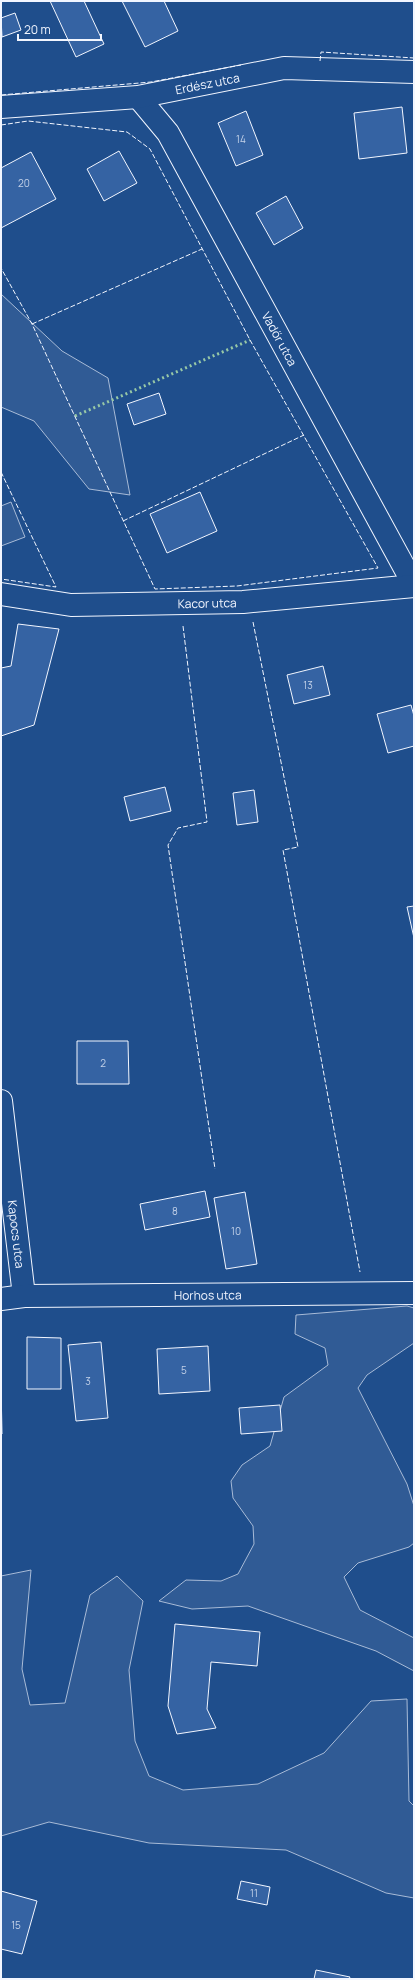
<svg xmlns="http://www.w3.org/2000/svg" width="415" height="1980" font-family="Manrope,sans-serif">
<style>
.built{fill:#305b95;stroke:#a8bbd7}
.building{fill:#3563a3;stroke:#f2f6ff}
.lines{fill:none;stroke-linecap:round;stroke-linejoin:round}
.minor-casing{stroke:#f2f6ff;stroke-width:24}
.minor{stroke:#1f4e8c;stroke-width:22}
.hedge{stroke:#97c8a6;stroke-width:3;stroke-dasharray:2 3;stroke-linecap:butt}
.fence{stroke:#f2f6ff;stroke-width:1;stroke-dasharray:5 2;stroke-linecap:butt}
.labels{text-anchor:middle;dominant-baseline:central;stroke-width:3;stroke-linejoin:round;paint-order:stroke}
.number-label{font-size:10px;fill:#c3d1e8}
.street-label{font-size:12px;fill:#f2f6ff;stroke:#1f4e8c}
</style>
<rect width="100%" height="100%" fill="#1f4e8c"/>
<!-- built -->
<path class="built" d="M1 294 62 351 108 378 130 495 89 489 34 421 1 407Z
M11 502 25 537 1 546V506Z
M407 1306 414 1308V1343L367 1375 358 1388 407 1484 414 1506V1543L409 1547 358 1563 344 1577 360 1610 414 1638V1671L376 1651 248 1606 192 1609 159 1601 186 1580 221 1581 238 1574 254 1544 253 1526 233 1498 231 1481 242 1465 270 1446 284 1397 328 1365 325 1348 295 1334 296 1315Z
M31 1570 22 1669 30 1705 65 1703 90 1595 117 1576 143 1601 129 1670 135 1741 149 1776 183 1790 258 1784 324 1753 371 1701 407 1699 409 1801 414 1806V1898L386 1893 286 1850 149 1843 49 1822 1 1836V1576Z"/>
<!-- building -->
<path class="building" d="M50 1H84L104 44 76 57Z
M122 1H164L178 31 145 47Z
M15 13 21 30 2 37 1 18Z
M402 107 407 153 359 159 354 113Z
M246 111 263 155 236 166 218 123Z
M119 151 137 183 104 201 87 169Z
M31 152 56 199 1 228V168Z
M286 196 303 228 274 245 256 213Z
M159 393 166 414 134 425 127 404Z
M200 492 217 531 167 553 150 514Z
M18 624 59 629 34 725 1 736V668L11 666Z
M323 666 330 695 294 704 287 675Z
M411 705 414 716V746L388 753 377 714Z
M165 787 171 811 130 821 124 797Z
M254 790 258 822 237 825 233 793Z
M414 906V938L407 907Z
M77 1041H128L129 1084H77Z
M205 1191 210 1217 145 1230 140 1204Z
M245 1192 257 1264 226 1269 214 1198Z
M27 1337 61 1338V1389H27Z
M101 1342 108 1418 76 1421 68 1345Z
M208 1346 210 1391 159 1394 157 1349Z
M1 1386 2 1434H1Z
M280 1405 282 1431 241 1434 239 1408Z
M175 1624 260 1632 257 1666 211 1662 207 1709 216 1728 177 1734 168 1706Z
M241 1881 270 1887 267 1905 237 1899Z
M1 1891 37 1901 22 1954 1 1949Z
M316 1970 350 1977 349 1979H314Z"/>
<g class="lines">
<defs>
<g id="minor">
<path id="s1" d="M138 97 168 133 414 585"/>
<path id="s2" d="M1 107 138 97 284 68 414 72"/>
<path id="s3" d="M1 594 71 605 243 602 414 586"/>
<path id="s4" d="M1 1101 24 1296"/>
<path id="s5" d="M1 1299 24 1296 414 1293"/>
</g>
</defs>
<!-- minor casing -->
<use href="#minor" class="minor-casing"/>
<!-- minor -->
<use href="#minor" class="minor"/>
<!-- hedge -->
<path class="hedge" d="M75 416 250 340"/>
<!-- fence -->
<path class="fence" d="M320 61 321 52 414 58
M1 95 151 82 241 65
M1 125 28 121 127 132 150 149 250 340 378 568 237 586 155 589 32 324 1 268
M32 324 202 249
M1 472 56 587 1 579
M123 521 304 435
M253 622 298 847 283 850 360 1272
M183 626 207 822 178 828 168 845 215 1169"/>
</g>
<g class="labels">
<!-- number labels -->
<g class="number-label">
<text x="241" y="139">14</text>
<text x="24" y="183">20</text>
<text x="308" y="685">13</text>
<text x="103" y="1063">2</text>
<text x="175" y="1211">8</text>
<text x="236" y="1231">10</text>
<text x="184" y="1370">5</text>
<text x="88" y="1381">3</text>
<text x="254" y="1893">11</text>
<text x="16" y="1925">15</text>
</g>
<!-- street labels -->
<g class="street-label">
<text stroke="none"><textPath href="#s2" startOffset="208">Erdész utca</textPath></text>
<text stroke="none"><textPath href="#s1" startOffset="281">Vadőr utca</textPath></text>
<text stroke="none"><textPath href="#s3" startOffset="207">Kacor utca</textPath></text>
<text stroke="none"><textPath href="#s4" startOffset="134">Kapocs utca</textPath></text>
<text stroke="none"><textPath href="#s5" startOffset="207">Horhos utca</textPath></text>
</g>
</g>
<!-- border -->
<rect width="415" height="1980" fill="none" stroke="#f2f6ff" stroke-width="4"/>
<!-- scale -->
<path d="M18 34v6h83v-6" fill="none" stroke="#f2f6ff" stroke-width="2"/>
<text x="24" y="34" font-size="12" fill="#f2f6ff" stroke="#1f4e8c" stroke-width="3" paint-order="stroke">20 m</text>
</svg>
